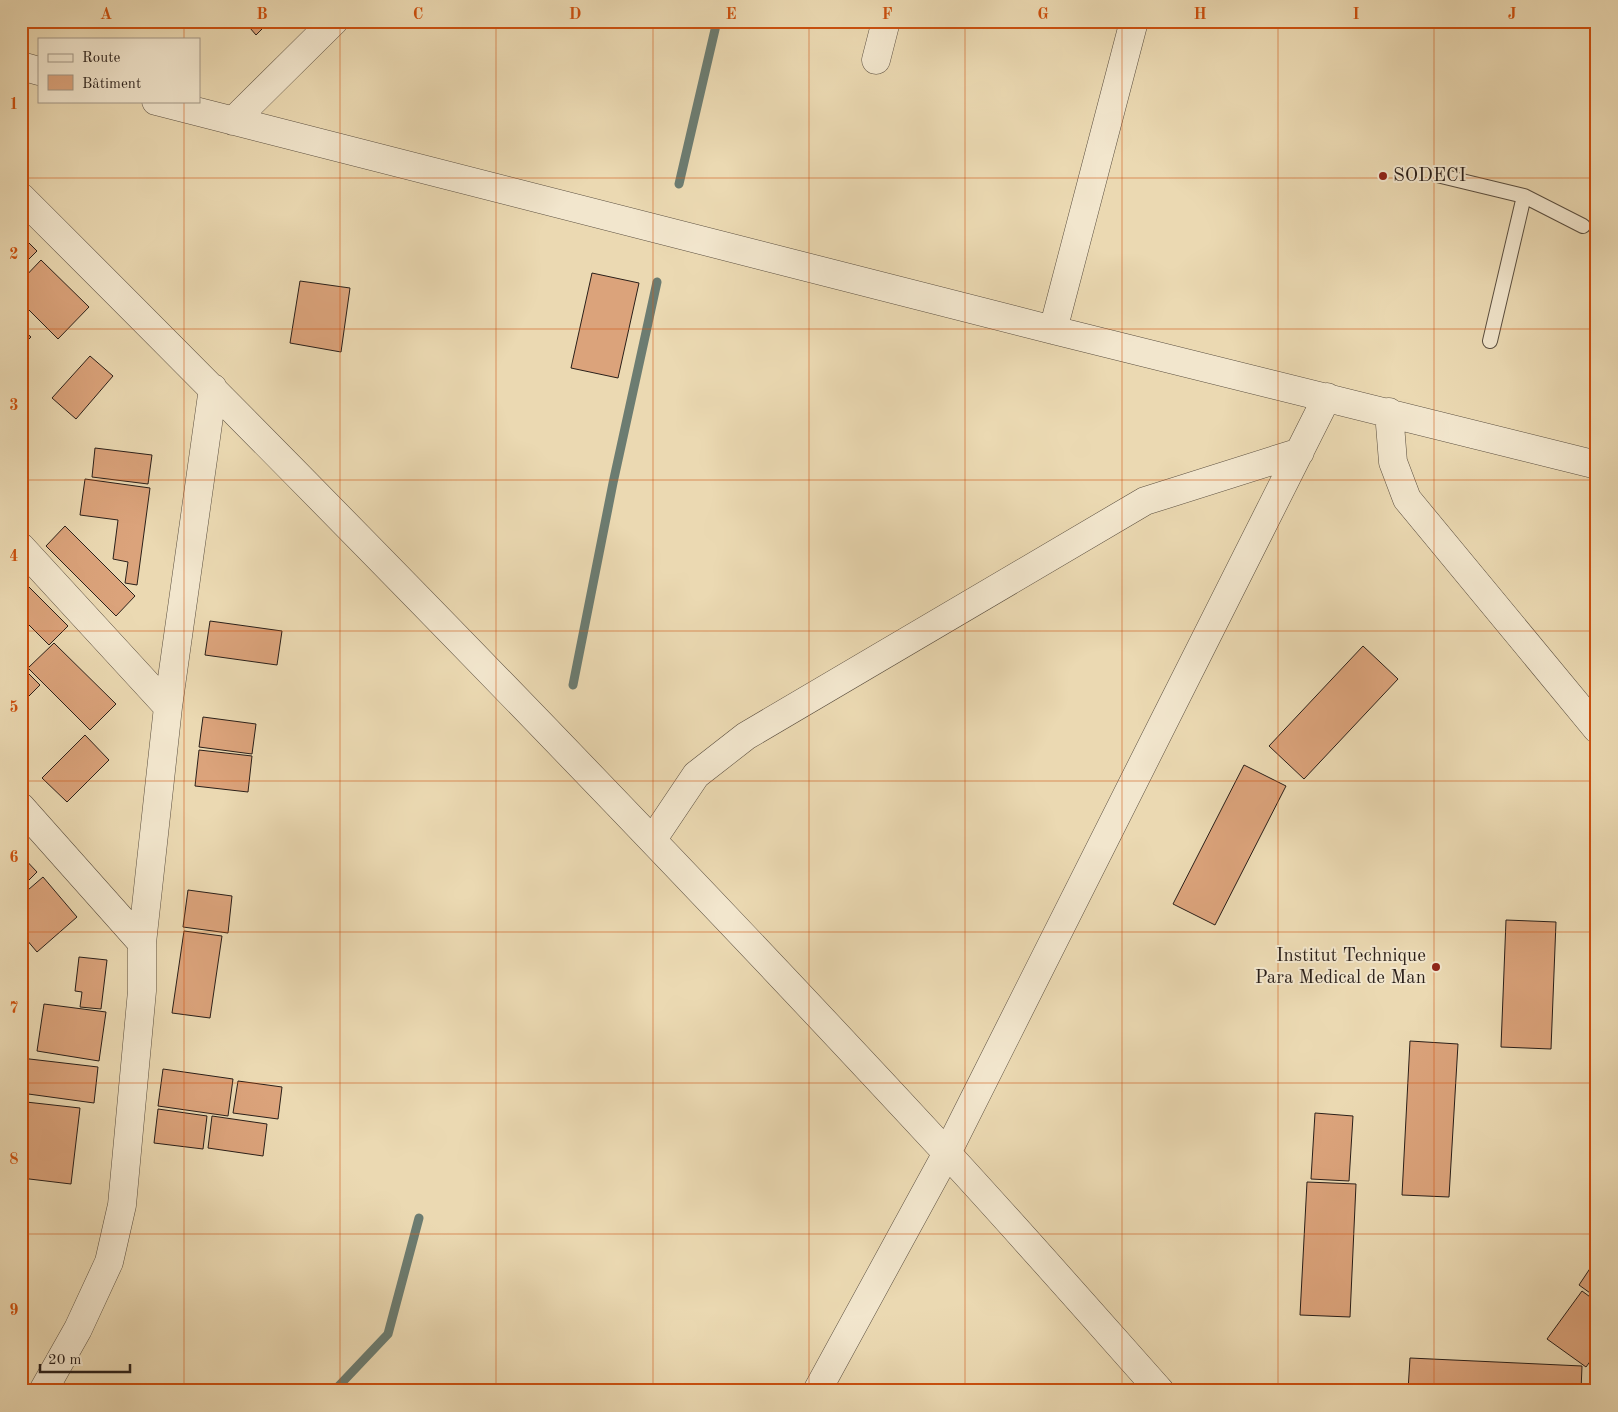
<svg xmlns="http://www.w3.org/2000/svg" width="1618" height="1412" font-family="'Old Standard TT',serif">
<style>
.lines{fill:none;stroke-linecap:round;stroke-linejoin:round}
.stream{stroke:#6c7c71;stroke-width:9}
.building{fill:#dba37b;stroke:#2a1f19}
.service-casing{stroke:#5a4e3f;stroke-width:16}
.minor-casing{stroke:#5a4e3f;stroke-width:29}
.service{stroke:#f2e6cd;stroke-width:14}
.minor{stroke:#f2e6cd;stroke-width:28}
.grid{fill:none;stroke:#cc500e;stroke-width:1;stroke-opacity:0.55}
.poi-dot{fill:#8f2418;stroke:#f2e6cd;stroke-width:2}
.labels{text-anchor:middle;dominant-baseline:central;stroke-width:4;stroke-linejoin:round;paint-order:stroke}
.poi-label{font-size:19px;fill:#2a1f19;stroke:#f2e6cd;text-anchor:start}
.neatline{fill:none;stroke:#cc500e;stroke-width:2}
.grid-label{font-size:16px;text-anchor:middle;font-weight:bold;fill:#cc500e}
</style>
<rect width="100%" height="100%" fill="#ebd9b2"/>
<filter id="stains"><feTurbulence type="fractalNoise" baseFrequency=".004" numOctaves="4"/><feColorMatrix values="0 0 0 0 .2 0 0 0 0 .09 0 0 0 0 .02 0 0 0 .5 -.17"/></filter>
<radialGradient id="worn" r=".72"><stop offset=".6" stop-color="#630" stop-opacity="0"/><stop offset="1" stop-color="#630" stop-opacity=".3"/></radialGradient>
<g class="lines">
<!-- stream -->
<path class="stream" d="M679 184 717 21
M573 685 613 483 657 282
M334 1391 388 1334 419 1218"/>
</g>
<!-- building -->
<path class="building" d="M244 21H270L256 35Z
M21 235 37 251 21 267Z
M41 260 89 307 58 339 21 302V281Z
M592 273 639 283 618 378 571 368Z
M300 281 350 288 341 352 290 343Z
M21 328 31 337 21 347Z
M90 356 113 376 76 419 52 398Z
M95 448 152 455 148 484 92 477Z
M85 479 150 488 137 585 125 583 128 562 113 559 118 520 80 515Z
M65 526 135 596 116 616 46 546Z
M25 583 68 626 49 645 21 617V586Z
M210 621 282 631 277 665 205 655Z
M54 643 116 704 90 730 28 668Z
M1363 646 1398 679 1304 779 1269 746Z
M24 669 40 685 21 704V672Z
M203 717 256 724 252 754 199 747Z
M85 735 109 760 67 802 42 778Z
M199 750 252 756 248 792 195 786Z
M1244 765 1286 786 1215 925 1173 904Z
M21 855 37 872 21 888Z
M43 877 77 917 37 952 21 933V896Z
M188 890 232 896 228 933 183 927Z
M1506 920 1556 922 1551 1049 1501 1047Z
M184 931 222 936 210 1018 172 1013Z
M79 957 107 960 101 1009 80 1007 82 992 75 991Z
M44 1004 106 1012 99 1061 37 1051Z
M1410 1041 1458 1044 1449 1197 1402 1195Z
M21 1058 98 1067 94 1103 21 1093Z
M163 1069 233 1079 228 1116 158 1106Z
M238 1081 282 1087 278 1119 233 1113Z
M26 1102 80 1108 71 1184 21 1178V1141Z
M158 1109 207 1116 203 1149 154 1143Z
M1315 1113 1353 1116 1349 1181 1311 1179Z
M212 1116 267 1124 263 1156 208 1148Z
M1307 1182 1356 1184 1350 1317 1300 1315Z
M1597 1258V1298L1579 1285Z
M1582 1291 1597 1302V1352L1586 1367 1547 1339Z
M1410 1358 1582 1366 1581 1391H1408Z"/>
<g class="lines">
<defs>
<path id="service" d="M1437 175 1524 196 1583 226
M1490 341 1524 196"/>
<path id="minor" d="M876 60 886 21
M21 66 39 71
M156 101 1053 330 1597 465
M233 121 334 21
M21 197C334 509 643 825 944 1150 1017 1229 1088 1310 1160 1391
M1053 330 1134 21
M1389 412 1393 462 1407 499 1597 729
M21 547 168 707
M21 807 142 943
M653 839 696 775 746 736 1145 501 1300 452
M43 1391 78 1329 109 1262 122 1205 142 991V943L168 707 213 388
M817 1391 947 1153 1327 397"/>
</defs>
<!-- service casing -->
<use href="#service" class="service-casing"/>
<!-- minor casing -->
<use href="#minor" class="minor-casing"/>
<!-- service -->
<use href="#service" class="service"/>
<!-- minor -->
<use href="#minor" class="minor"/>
</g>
<!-- grid -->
<path class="grid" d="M184 21V39M340 21V1391M496 21V1391M653 21V1391M809 21V1391M965 21V1391M1122 21V1391M1278 21V1391M1434 21V1391M184 101V1391M21 178H1597M21 329H1597M21 480H1597M21 631H1597M21 781H1597M21 932H1597M21 1083H1597M21 1234H1597"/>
<!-- markers -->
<g class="poi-dot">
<circle cx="1383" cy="176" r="5"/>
<circle cx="1436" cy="967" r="5"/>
</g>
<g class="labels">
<!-- poi labels -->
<g class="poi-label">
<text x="1393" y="176">SODECI</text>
<text x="1426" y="956" text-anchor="end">Institut Technique<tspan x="1426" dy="22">Para Medical de Man</tspan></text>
</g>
</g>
<!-- margin -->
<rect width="1618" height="1412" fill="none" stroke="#ebd9b2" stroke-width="55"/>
<!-- legend -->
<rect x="38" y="38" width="162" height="65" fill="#f2e6cd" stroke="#a29685"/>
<rect x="48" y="54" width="25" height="8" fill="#f2e6cd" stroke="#a29685"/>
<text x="82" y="62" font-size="15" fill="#2a1f19">Route</text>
<rect x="48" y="75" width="25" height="15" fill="#dba37b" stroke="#a29685"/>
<text x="82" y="88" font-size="15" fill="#2a1f19">Bâtiment</text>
<!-- scale -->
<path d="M40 1364v8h90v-8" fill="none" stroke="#2a1f19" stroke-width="2.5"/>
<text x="48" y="1364" font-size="15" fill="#2a1f19" stroke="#f2e6cd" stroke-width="4" paint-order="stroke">20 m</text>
<rect x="28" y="28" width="1562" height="1356" class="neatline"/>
<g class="grid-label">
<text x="106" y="19">A</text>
<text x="262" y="19">B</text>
<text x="418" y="19">C</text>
<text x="575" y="19">D</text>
<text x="731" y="19">E</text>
<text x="887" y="19">F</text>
<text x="1043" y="19">G</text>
<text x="1200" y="19">H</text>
<text x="1356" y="19">I</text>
<text x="1512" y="19">J</text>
<text x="14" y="109">1</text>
<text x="14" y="259">2</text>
<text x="14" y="410">3</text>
<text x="14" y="561">4</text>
<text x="14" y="712">5</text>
<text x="14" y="862">6</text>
<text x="14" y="1013">7</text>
<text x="14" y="1164">8</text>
<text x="14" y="1315">9</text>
</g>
<rect width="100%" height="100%" filter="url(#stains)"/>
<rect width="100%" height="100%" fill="url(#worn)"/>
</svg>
